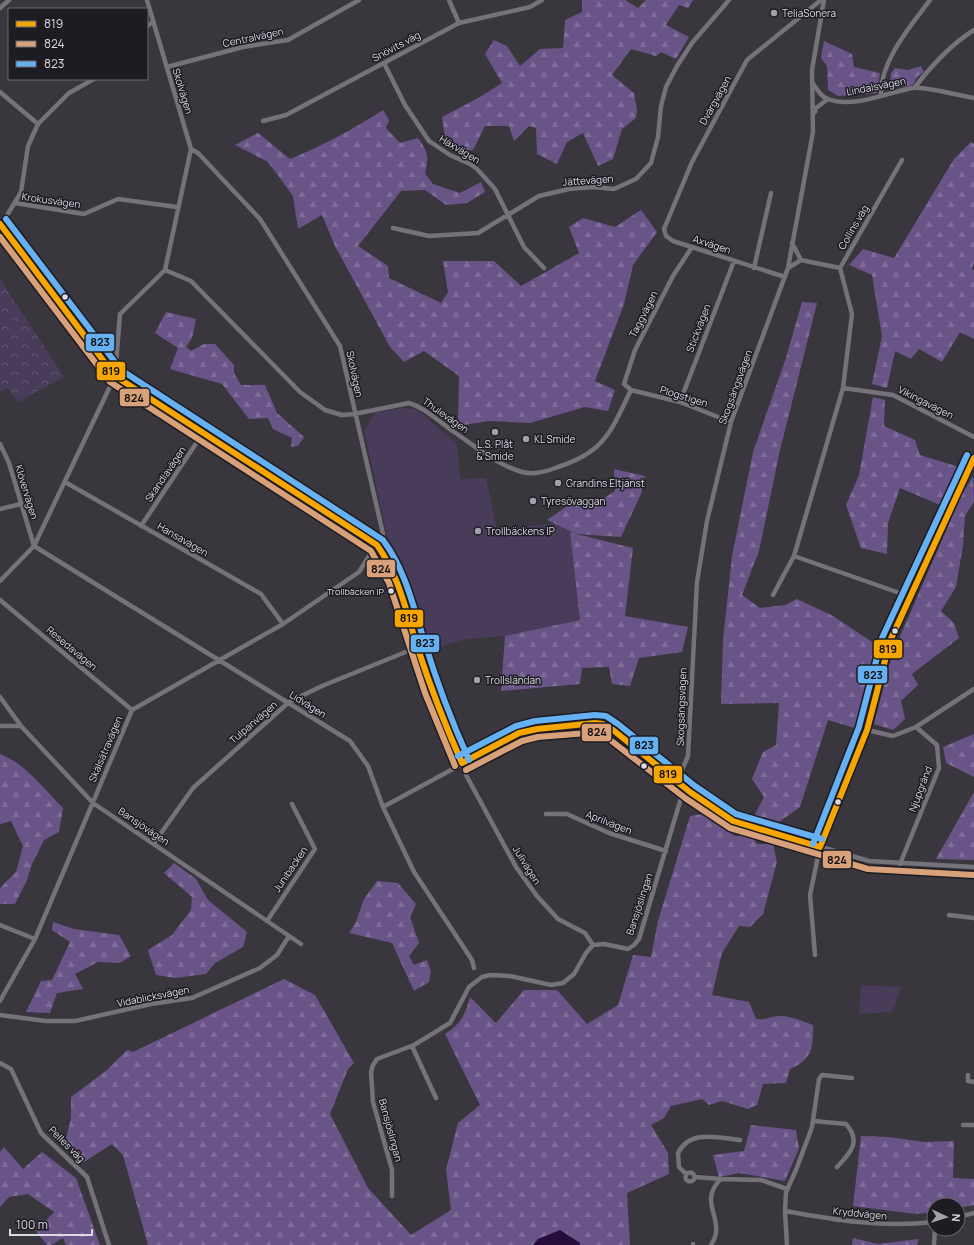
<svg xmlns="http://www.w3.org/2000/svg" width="974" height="1245" font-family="Manrope,sans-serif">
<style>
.green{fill:#493c5b}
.forest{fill:url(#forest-firs)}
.park{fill:url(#park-crowns)}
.water{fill:#250c3b}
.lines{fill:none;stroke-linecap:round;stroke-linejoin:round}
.minor{stroke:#75727a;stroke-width:4.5}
.bus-1-casing{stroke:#1e1c23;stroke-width:9}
.bus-2-casing{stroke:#1e1c23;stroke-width:9}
.bus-3-casing{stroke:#1e1c23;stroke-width:9}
.bus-1{stroke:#f7a600;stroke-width:6}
.bus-2{stroke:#d9a179;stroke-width:6}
.bus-3{stroke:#66b1f2;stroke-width:6}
.poi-dot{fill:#a4a0a9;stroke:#1e1c23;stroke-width:1.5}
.bus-dot{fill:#ddd9e3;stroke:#1e1c23;stroke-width:1.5}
.labels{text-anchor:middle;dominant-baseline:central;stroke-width:3;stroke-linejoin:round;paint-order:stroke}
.bus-label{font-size:9px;fill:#ddd9e3;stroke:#1e1c23;text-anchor:end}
.poi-label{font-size:10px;fill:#ddd9e3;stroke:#1e1c23;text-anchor:start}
.street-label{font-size:10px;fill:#ddd9e3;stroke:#1e1c23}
.line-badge{stroke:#1e1c23;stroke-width:1.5}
.pale-badge-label{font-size:11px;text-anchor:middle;font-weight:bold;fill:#111}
</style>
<defs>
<pattern id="forest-firs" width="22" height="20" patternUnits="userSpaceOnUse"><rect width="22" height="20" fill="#695488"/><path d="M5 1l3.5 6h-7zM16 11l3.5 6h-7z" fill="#7e6c99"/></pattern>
<pattern id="park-crowns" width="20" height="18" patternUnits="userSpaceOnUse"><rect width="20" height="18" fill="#493c5b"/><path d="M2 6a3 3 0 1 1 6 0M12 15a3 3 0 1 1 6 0" fill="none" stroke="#635872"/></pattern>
</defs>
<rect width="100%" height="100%" fill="#39363e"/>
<!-- green -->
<path class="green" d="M406 408 418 410 457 444 460 479 486 478 497 530 558 523 570 532 580 620 505 636 466 639 448 644 429 654 404 581 390 549 364 430 376 412Z
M861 985 901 987 892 1012 859 1014Z"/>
<!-- forest -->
<path class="forest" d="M582 0H625L638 8 646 0H693L688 8 679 5 666 25 689 37 676 59 661 52 656 56 631 49 612 75 634 93 637 110 636 118 622 129 613 159 598 166 583 133 567 142 557 164 537 154 536 128 529 126 514 141 509 126H485L473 150 460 151 445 138 442 117 480 97 502 83 485 54 494 40 507 46 520 66 540 49 563 48 565 20 582 12Z
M824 41 852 54 854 67 880 73 877 93 838 96 828 90 827 66 821 58Z
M921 66 924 72 917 77 913 85 890 89 891 73 895 68 908 70Z
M383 110 389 120 386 128 400 143 418 138C428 152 429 156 425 173L433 184 460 193 481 182 485 192 467 203 446 205 425 190 401 191 358 246 388 266 389 278 441 303 448 292 443 261H494L521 286 579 253 569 227 583 218 615 227 641 210 657 232 633 265 624 304 595 381 615 390 608 411 585 407 530 423 489 421 458 426 459 376 424 351 404 362 390 347 335 246 322 215 298 229 293 196 268 162 235 145 258 133 290 159C322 146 354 129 383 110Z
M971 142 974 144V262L972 269 974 270V339L960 332 942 362 919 349 911 359 895 351 887 388 872 384 882 336 872 275 849 265 863 249 894 258 954 159Z
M802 302 817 303 780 450 759 551 742 595 760 608 785 605 797 599 833 616 881 648 858 729 828 720 800 807 772 827 753 818 764 797 752 779 763 752 776 745 779 703 721 704 723 640 732 556 753 452 786 358Z
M166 312 196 319 192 338 186 347 191 351 204 344H215L234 365V373L241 385H265L277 413 304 437 298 446 291 447 292 438 273 429 268 418 249 419 222 384 170 369 178 348 155 333Z
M873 397 885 400 884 426 915 440 920 455 959 467 940 505 900 488 888 523 887 554 861 548 846 505 859 475Z
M614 469 645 476 641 494 621 537 576 534 633 548 625 616 688 627 682 652 639 658 630 686 612 684 609 667 582 668 580 684 501 691 505 636 580 620 570 532 574 533 547 520 576 500 592 506 615 491Z
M973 476 974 501 965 516 963 545 956 587 941 611 954 623 959 638 912 674 918 685 901 701 905 719 893 730 874 724 892 655 962 494Z
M974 734V777L946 763 943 747Z
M0 754C26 764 44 789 63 808L59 832 44 840 32 864 27 880 15 904H0V888L16 872 23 846 11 821 0 824Z
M974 792V860L936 859Z
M703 814 735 836 752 837 757 844H773L777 862 763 914 750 927 739 926 722 953 712 995 749 1002 756 1019C768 1020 770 1016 779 1016 790 1016 803 1021 813 1025 813 1047 813 1059 790 1069L786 1083 763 1084 757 1105 748 1109 722 1101 709 1105 702 1099 671 1106 664 1118 651 1125 668 1153 669 1174 627 1193 630 1245H148L123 1155 112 1144 84 1162 65 1143 71 1118V1097L107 1070 127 1050 133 1052 284 979 315 995 354 1063 348 1069 330 1114 368 1188 411 1235 451 1210 446 1170 458 1123 480 1105 445 1034C461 1024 465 1015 470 997L496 1023 524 990H557L587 1024 618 1005 633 955 651 957 658 921 690 816Z
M174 863 196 879 208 900 247 932 243 947 215 963 206 974 175 978 156 975 148 950 172 935 191 910 192 897 164 873Z
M377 881 398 883 416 904 410 917 419 943 409 956 414 965 427 960 431 971 429 982 414 991 392 943 349 933 356 922 364 899Z
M53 922 74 929 119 935 131 956 120 963 98 962 75 974 83 989 57 993 50 1013 26 1012 41 981 52 980 70 942 52 930Z
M751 1125 796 1130 799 1148 785 1181 739 1173 719 1177 713 1155 744 1151Z
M861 1136 888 1137 925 1142 954 1141 953 1178 974 1179V1205L958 1208V1205H934V1212L916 1214 853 1206Z
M4 1147 23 1169 42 1152 76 1178 100 1245H66L63 1238 51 1245H47L36 1231 54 1212 28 1194 9 1197 0 1207V1152Z
M853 1238 878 1244 919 1239 917 1245H852Z"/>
<!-- park -->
<path class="park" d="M0 279 64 377 18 402 8 388 0 391Z"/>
<!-- water -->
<path class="water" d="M560 1230 580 1243V1245H533L538 1239Z"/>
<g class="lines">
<!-- minor -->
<path class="minor" d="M449 0 459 23
M0 8 9 0
M147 26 153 22
M384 63 405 105 429 141 450 155 470 164 477 169 495 189 524 247 544 268
M167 67 243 47 288 40 359 0
M812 82C816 88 821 97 828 99 855 109 887 92 913 88 924 86 961 96 974 98
M915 87C932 65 950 45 974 30
M0 92 38 124
M881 95C880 61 910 27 930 0
M815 112 816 108 828 99
M263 121 286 115 459 23 530 7 542 0
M15 203 84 214 118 199 177 207
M0 224 115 376 377 545C399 572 407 613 417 646 431 686 444 725 462 763
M0 227 21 192 28 146 38 124 69 93 94 79
M393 228 429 236 478 233 539 196 569 189 593 187 614 189 636 179 651 163 658 137 661 106 666 87 677 66 692 43 729 0
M792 243 801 260 840 268 902 160
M692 247 673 276 635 350 624 384 631 390 680 402 731 422
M754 268 771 193
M788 268 801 260
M165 270 191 281 300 392 325 410 342 415 354 414 409 403C426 408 439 422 454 432 475 446 497 465 522 472 533 475 548 471 558 467 605 452 611 431 631 390
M785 277 673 241 666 236 664 229 692 162 747 60 821 0
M843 388 893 395 974 437
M680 402 734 261
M0 444 9 463 34 546 350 741 368 766 383 807 414 872 472 960 474 968
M65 482 261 594 283 624
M0 509 21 504
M141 526 203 433
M794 556 911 597
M0 581 34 546 115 376 120 314 165 270 191 149
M773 595 794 556 843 388 852 314 840 268
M0 600 132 710
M0 697 21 726 93 803 301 944
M0 726H21
M867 730 893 736 916 727 974 689
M466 775 516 867 537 896 558 919 585 933 593 945
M677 782 688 756 697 582 707 521 731 422 788 268 813 132 812 70 824 0
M383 807 519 733 537 729 595 723 603 724 613 730 690 792 733 821 869 861 974 867
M546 814H567L609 833 666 851
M154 843 193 788 289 702 322 686 418 647
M900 864 939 768 937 745 916 727
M949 915 974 918
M267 921 315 849 292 804
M0 925 35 939
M815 955 810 895 820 847 867 730 890 641 911 597 939 531 974 458
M0 1001 35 939 132 710 283 624 359 572 383 534 340 346 260 219 198 153 191 149 147 0
M0 1015 46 1021H75L151 1004 192 998 260 968 277 955 289 936
M412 1046 436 1098
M0 1063 11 1069 41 1133 87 1177 109 1245
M968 1075V1081L974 1082
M814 1121 846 1124C862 1142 850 1153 837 1167
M963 1125H974
M685.5 1177a4.5 4.5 0 1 1 9 0a4.5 4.5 0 1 1-9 0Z
M686 1174 679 1167 678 1153C690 1129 718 1138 740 1140
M695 1177 721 1179
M392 1196V1170L373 1102 371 1072 373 1065 377 1059 414 1045 450 1023 469 987 482 977 490 975 510 976 551 985 563 983 574 974 586 953 593 945 604 944 628 949 634 945 639 939 684 788
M785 1211C835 1220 883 1228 934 1222
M958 1217 974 1213
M693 1245V1244
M711 1245C728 1220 696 1203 721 1179L761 1180 787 1189
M787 1245 785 1211 786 1192 796 1170 812 1127 819 1079 822 1075 852 1078
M934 1245 935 1229"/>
<defs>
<path id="bus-1" d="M0 224 115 376 377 545C399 576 406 611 417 646 430 686 445 725 462 763
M462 763 519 733 537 729 595 723 603 724 613 730 690 792 733 821 820 847
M820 847 867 730 890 641 974 458"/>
<path id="bus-2" d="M0 237 110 382 371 551 389 583 425 693 455 766
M466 770 522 741 538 737 600 732 685 798 730 828 868 869 974 875"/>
<path id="bus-3" d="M6 219 121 370 383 540C406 571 413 607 425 643 437 683 452 722 469 760
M458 756 516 726 535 721 595 715 606 716 618 724 695 786 736 814 822 839
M813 844 859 727 882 638 967 455"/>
</defs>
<!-- bus-1 casing -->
<use href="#bus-1" class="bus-1-casing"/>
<!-- bus-2 casing -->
<use href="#bus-2" class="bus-2-casing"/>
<!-- bus-3 casing -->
<use href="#bus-3" class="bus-3-casing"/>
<!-- bus-1 -->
<use href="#bus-1" class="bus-1"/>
<!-- bus-2 -->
<use href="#bus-2" class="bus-2"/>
<!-- bus-3 -->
<use href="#bus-3" class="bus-3"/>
</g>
<!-- markers -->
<g class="poi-dot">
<circle cx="774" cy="13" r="4"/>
<circle cx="495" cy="432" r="4"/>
<circle cx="526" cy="439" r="4"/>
<circle cx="558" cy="483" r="4"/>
<circle cx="533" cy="501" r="4"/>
<circle cx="478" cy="531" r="4"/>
<circle cx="477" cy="680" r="4"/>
</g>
<g class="bus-dot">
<circle cx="65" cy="297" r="3.5"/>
<circle cx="391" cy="591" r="3.5"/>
<circle cx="895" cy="631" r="3.5"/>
<circle cx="644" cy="766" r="3.5"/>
<circle cx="838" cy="802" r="3.5"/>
</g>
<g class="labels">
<!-- bus labels -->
<g class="bus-label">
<text x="384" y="591">Trollbäcken IP</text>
</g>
<!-- poi labels -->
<g class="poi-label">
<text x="782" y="13">TeliaSonera</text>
<text x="534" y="439">KL Smide</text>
<text x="495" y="444" text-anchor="middle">L.S. Plåt<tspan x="495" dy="12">&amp; Smide</tspan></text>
<text x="566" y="483">Grandins Eltjänst</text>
<text x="541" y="501">Tyresövaggan</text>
<text x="486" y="531">Trollbäckens IP</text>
<text x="485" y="680">Trollsländan</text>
</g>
<!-- street labels -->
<g class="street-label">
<text transform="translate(253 37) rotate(-12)">Centralvägen</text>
<text transform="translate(396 46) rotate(-28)">Snövits väg</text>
<text transform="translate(876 86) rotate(-11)">Lindalsvägen</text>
<text transform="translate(183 91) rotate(73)">Skolvägen</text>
<text transform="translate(715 100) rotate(-61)">Dvärgvägen</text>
<text transform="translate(460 149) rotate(31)">Häxvägen</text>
<text transform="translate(588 180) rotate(-4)">Jättevägen</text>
<text transform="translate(51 200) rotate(8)">Krokusvägen</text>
<text transform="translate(853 227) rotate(-60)">Collins väg</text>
<text transform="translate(712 244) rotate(18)">Axvägen</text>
<text transform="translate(643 314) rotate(-63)">Taggvägen</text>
<text transform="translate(698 328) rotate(-69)">Stickvägen</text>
<text transform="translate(355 374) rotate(78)">Skolvägen</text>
<text transform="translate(735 387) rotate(-70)">Skogsängsvägen</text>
<text transform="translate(684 396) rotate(17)">Plogstigen</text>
<text transform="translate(926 402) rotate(27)">Vikingavägen</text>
<text transform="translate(446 415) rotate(35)">Thulevägen</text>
<text transform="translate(165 474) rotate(-56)">Skandiavägen</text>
<text transform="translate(27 492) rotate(73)">Klövervägen</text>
<text transform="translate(183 539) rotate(30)">Hansavägen</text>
<text transform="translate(72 648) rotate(40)">Resedavägen</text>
<text transform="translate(308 704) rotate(32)">Lidvägen</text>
<text transform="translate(681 707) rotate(-88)">Skogsängsvägen</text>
<text transform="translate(253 722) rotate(-41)">Tulpanvägen</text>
<text transform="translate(105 749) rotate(-67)">Skälsätravägen</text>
<text transform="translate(920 789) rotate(-69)">Njupgränd</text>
<text transform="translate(609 822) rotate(21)">Aprilvägen</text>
<text transform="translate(144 826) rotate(34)">Bansjövägen</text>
<text transform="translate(527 865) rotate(58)">Julivägen</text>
<text transform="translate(290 869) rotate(-56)">Junibacken</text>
<text transform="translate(639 904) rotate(-72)">Bansjöslingan</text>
<text transform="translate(153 996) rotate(-11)">Vidablicksvägen</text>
<text transform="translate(391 1130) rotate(75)">Bansjöslingan</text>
<text transform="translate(67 1144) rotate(45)">Pelles väg</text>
<text transform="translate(860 1213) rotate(6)">Kryddvägen</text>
</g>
</g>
<g class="line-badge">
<rect x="85" y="333" width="30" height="19" rx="4" fill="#66b1f2"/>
<rect x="96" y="361" width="30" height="20" rx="4" fill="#f7a600"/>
<rect x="119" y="388" width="31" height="19" rx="4" fill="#d9a179"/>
<rect x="366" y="559" width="30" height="19" rx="4" fill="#d9a179"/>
<rect x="394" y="609" width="30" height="19" rx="4" fill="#f7a600"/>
<rect x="410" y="634" width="30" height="19" rx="4" fill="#66b1f2"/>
<rect x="873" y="639" width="30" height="20" rx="4" fill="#f7a600"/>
<rect x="857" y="665" width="31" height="19" rx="4" fill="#66b1f2"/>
<rect x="581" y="723" width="31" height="19" rx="4" fill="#d9a179"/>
<rect x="629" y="736" width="30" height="19" rx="4" fill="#66b1f2"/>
<rect x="653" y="765" width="30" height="19" rx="4" fill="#f7a600"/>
<rect x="822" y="850" width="30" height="19" rx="4" fill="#d9a179"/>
</g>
<g class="pale-badge-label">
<text x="100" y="346">823</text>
<text x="111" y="375">819</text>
<text x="134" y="402">824</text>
<text x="381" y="573">824</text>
<text x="409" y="622">819</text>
<text x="425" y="647">823</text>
<text x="888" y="653">819</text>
<text x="873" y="679">823</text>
<text x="597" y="736">824</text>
<text x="644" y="749">823</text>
<text x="668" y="778">819</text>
<text x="837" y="864">824</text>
</g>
<!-- legend -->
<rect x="8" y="8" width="140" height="72" fill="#1e1c23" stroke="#6a6870"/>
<rect x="16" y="21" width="20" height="6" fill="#f7a600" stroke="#6a6870"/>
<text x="44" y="28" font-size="12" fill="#ddd9e3">819</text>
<rect x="16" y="41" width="20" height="6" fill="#d9a179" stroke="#6a6870"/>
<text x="44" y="48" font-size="12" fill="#ddd9e3">824</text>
<rect x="16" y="61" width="20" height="6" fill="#66b1f2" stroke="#6a6870"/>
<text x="44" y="68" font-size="12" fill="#ddd9e3">823</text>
<!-- north arrow -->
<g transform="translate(946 1217) rotate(94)"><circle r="19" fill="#1e1c23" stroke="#6a6870"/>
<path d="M0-3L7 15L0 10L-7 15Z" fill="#a4a0a9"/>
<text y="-6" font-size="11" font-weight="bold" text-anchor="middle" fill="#ddd9e3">N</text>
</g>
<!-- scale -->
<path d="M10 1229v6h82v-6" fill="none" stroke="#ddd9e3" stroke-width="2"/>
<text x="16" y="1229" font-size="12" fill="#ddd9e3" stroke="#1e1c23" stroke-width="3" paint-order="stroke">100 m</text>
</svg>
